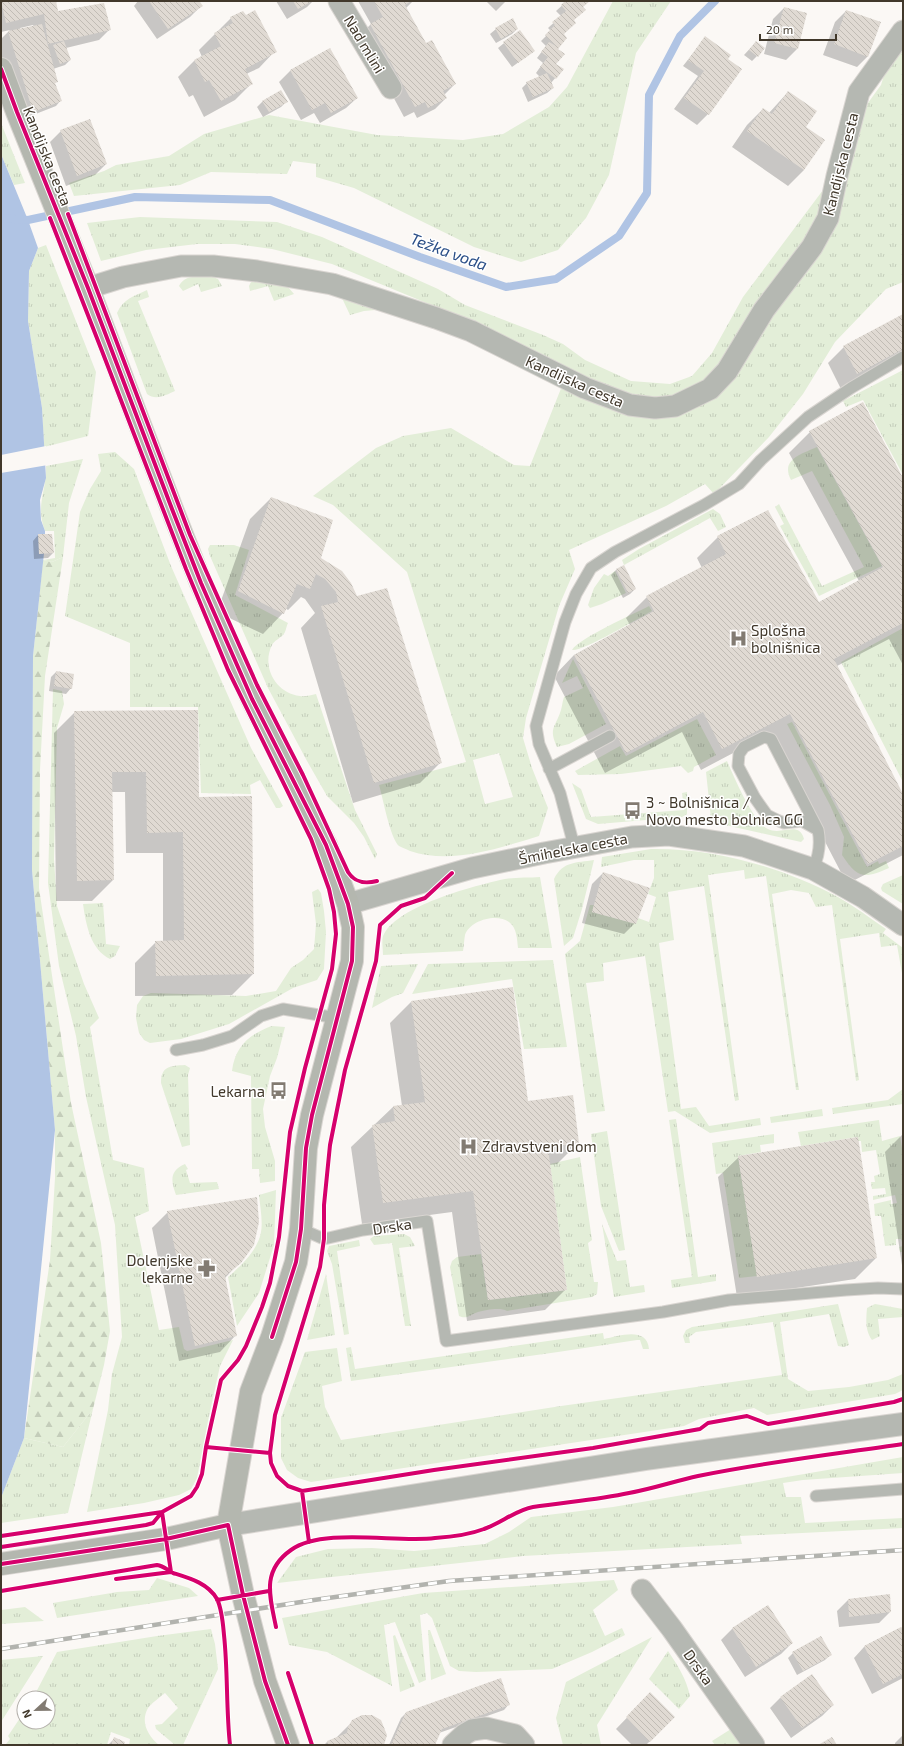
<svg xmlns="http://www.w3.org/2000/svg" width="904" height="1746" font-family="'Exo 2',sans-serif">
<style>
.grass{fill:url(#grass-tufts);fill-rule:evenodd}
.forest{fill:url(#forest-firs)}
.water{fill:#b0c4e4}
.pier{fill:#fbf8f5}
.shadow{fill:#0003;fill-rule:evenodd}
.lines{fill:none;stroke-linecap:round;stroke-linejoin:round}
.stream{stroke:#b0c4e4;stroke-width:8}
.building{fill:url(#building-back-hatch)}
.service-casing{stroke:#d9d5d1;stroke-width:13}
.minor-casing{stroke:#d9d5d1;stroke-width:23}
.tertiary-casing{stroke:#d9d5d1;stroke-width:24}
.secondary-casing{stroke:#d9d5d1;stroke-width:24}
.service{stroke:#b5b8b2;stroke-width:11}
.minor{stroke:#b5b8b2;stroke-width:21}
.tertiary{stroke:#b5b8b2;stroke-width:22}
.secondary{stroke:#b4b7af;stroke-width:22}
.rail-casing{stroke:#b2b3ae;stroke-width:4.5}
.rail{stroke:#fff;stroke-width:3;stroke-dasharray:9;stroke-linecap:butt}
.cycleway-casing{stroke:#fff;stroke-width:6}
.cycleway{stroke:#d6006c;stroke-width:4}
.labels{text-anchor:middle;dominant-baseline:central;stroke-width:3;stroke-linejoin:round;paint-order:stroke}
.street-label{font-size:15px;fill:#41382b;stroke:#fff}
.poi-label{font-size:15px;fill:#41382b;stroke:#fff;text-anchor:start}
.water-label{font-size:16px;font-style:italic;fill:#2a4e87;stroke:#fff}
</style>
<defs>
<pattern id="grass-tufts" width="24" height="20" patternUnits="userSpaceOnUse"><rect width="24" height="20" fill="#e3eed8"/><path d="M3 7l-1-3M5 7V3M7 7l1-3M15 17l-1-3M17 17v-4M19 17l1-3" fill="none" stroke="#c4cdba"/></pattern>
<pattern id="forest-firs" width="22" height="20" patternUnits="userSpaceOnUse"><rect width="22" height="20" fill="#e3eed8"/><path d="M5 1l3.5 6h-7zM16 11l3.5 6h-7z" fill="#c4cdba"/></pattern>
<pattern id="building-back-hatch" width="6" height="6" patternUnits="userSpaceOnUse"><rect width="6" height="6" fill="#e0dad3"/><path d="M-1 5l2 2M0 0l6 6M5-1l2 2" fill="none" stroke="#c1bcb5"/></pattern>
</defs>
<rect width="100%" height="100%" fill="#fbf8f5"/>
<!-- grass -->
<path class="grass" d="M613 1H671L636 53 609 175 586 218 558 250 521 262 474 247 354 188 316 177V164L293 161 287 174 211 172 180 185 74 196 69 183 104 171 116 165 169 156 204 134 269 115 377 135 463 140 503 134 549 107 567 87Z
M903 40V282L886 289 835 342 803 394 769 437 714 494 705 484 666 506 569 550 575 569 559 606 526 718 523 738 532 768 548 808 539 836C499 848 452 865 410 851 407 849 402 848 399 846 390 838 383 798 379 785L466 762 407 572 333 505 313 496 376 448 403 436 451 428 514 465 530 466 562 386 596 400H704L815 251 865 107 881 85 888 62ZM499 753 513 797 485 804 473 760Z
M1 123 25 183 14 185 1 154Z
M823 190 828 193 814 231 718 374 693 393 640 400 588 383 458 316 332 264 272 249 235 244H197L146 250 101 261 87 223 140 217 277 222 322 237 438 289 465 305 543 335 563 344 585 360 631 381 670 384 692 376 712 353 743 297Z
M46 245 96 372 88 436 44 447 42 408 28 321 29 271 38 248Z
M211 276 218 279 222 286 201 292 198 284 183 291 179 286C185 274 199 277 211 276Z
M254 281 288 287 294 294 274 301 268 286 250 291 249 286 251 282Z
M147 290 149 297 138 301 175 391C166 395 156 401 147 394L117 313C123 299 134 296 147 290Z
M341 296 387 309 364 311 350 315Z
M903 370V475L863 400 846 407 843 401Z
M817 447 882 566 819 596 780 526 784 524 775 507 779 504 822 586 864 567 812 471 791 480C780 459 802 454 817 447Z
M115 452 134 469 171 566 251 748 283 806 280 808H276L260 780 250 785 251 794 201 793 198 707H130V643L65 616 80 512 90 489 101 471 98 454Z
M83 459 69 503 63 557 52 562 43 560 55 558 54 531H45C35 505 47 491 46 466Z
M713 509 720 514 726 527 718 531 710 518 624 565 622 560 639 549Z
M210 545H234L249 550 235 595 288 623C286 627 286 632 283 635 280 638 274 641 272 645 261 667 276 693 300 696 305 697 311 695 316 694L355 810 377 854 375 859 364 837 354 823 327 796 307 761 268 688 210 556 208 549Z
M615 571 626 593 602 604 590 608 588 605 594 588 604 574 608 576Z
M649 606 652 611C639 618 582 652 572 650 579 638 634 614 649 606Z
M903 628V782L841 662Z
M573 659 606 724 569 744 557 747C549 729 554 729 560 713 562 708 562 703 564 697L583 688 577 676 562 683Z
M53 689 62 691 64 704 57 728 54 859 57 906 84 984 99 1018 90 1027 113 1160 144 1168 149 1211 135 1217 159 1330 179 1327 184 1349 187 1351 233 1340 220 1366 209 1416 197 1478 191 1489 179 1495 144 1503 87 1512 108 1410 112 1374 122 1337 115 1225 86 1097 76 1036 59 966 48 883Z
M697 719 716 755 694 767 693 771 688 773 681 766 621 774 578 775 575 771 620 746 626 756Z
M792 722 867 867 878 861 879 864 886 861 889 868C864 879 858 879 842 855L844 837 830 805 787 724Z
M727 761C734 777 753 822 768 829 782 836 799 820 804 839L801 842 716 823 711 819 706 772Z
M572 783 581 789 591 817 684 810 682 793 687 792V814L682 817 598 824 586 819Z
M651 849C715 848 781 867 838 897 854 906 870 918 886 929L883 933 903 948V979L897 945 881 947 879 933 840 939 859 1080 856 1081 832 905 816 907 809 893 791 890 772 894 799 1090H796L766 876 745 879 744 870 708 875 739 1100 735 1101 704 886 668 892 674 940 659 943 681 1109 696 1107 709 1126 760 1118 761 1125 710 1133 675 1111 668 1112 645 956 603 963 604 981 586 983 605 1111 587 1113 565 954 580 941 590 905H594L592 912 633 923H636L638 918 649 922 656 897 648 894 654 878V860H634L601 867 602 857Z
M594 860 582 909 573 938 564 946 554 879C563 861 576 863 594 860Z
M903 875V904L882 891 881 888 883 884Z
M540 877 552 948H518C517 939 517 928 509 922 497 913 470 920 465 935 464 940 464 946 463 951L383 955C383 949 381 939 384 934 399 906 470 887 500 880 512 877 527 878 540 877Z
M318 889 321 893 324 911 326 932 324 969 317 980 293 988 229 1024 181 1039 150 1043 144 1040 139 1033 136 1018 137 1005 143 996 151 993 246 996 276 991 291 968 303 960 314 949 316 924 312 892Z
M103 903 106 944 120 946 115 956 110 959C90 949 86 924 83 904Z
M553 960 567 1047 524 1049 512 979 412 994 428 964Z
M418 964 403 993 392 997 372 1008 381 966Z
M272 1026 285 1027 277 1058 270 1076 263 1109 265 1127 275 1161V1181L260 1183 259 1169H252L251 1076 232 1071C235 1047 249 1034 272 1026Z
M185 1065 190 1068 188 1075 190 1145 182 1147 161 1083C161 1066 170 1066 185 1065Z
M903 1089V1104L833 1114 832 1108 888 1100Z
M822 1109 823 1116 771 1123 770 1117Z
M676 1119 698 1277 716 1274V1281L672 1288 671 1280 692 1277 669 1120Z
M879 1120 882 1141 900 1136 903 1154V1252H900L899 1247 903 1246 901 1239H896V1245L885 1246 881 1216H875L874 1204 891 1200V1204L897 1203 895 1195 873 1200V1196L886 1194 885 1188 872 1189 871 1182H875L874 1176 880 1174 876 1150 862 1152 861 1141H858L857 1137 801 1146 798 1132Z
M607 1131 625 1250 619 1251 601 1206 591 1134Z
M774 1134V1143L760 1145 761 1152 738 1156 757 1276 739 1278 723 1173 716 1174 712 1143Z
M580 1157 592 1240 588 1243 594 1282H598L597 1294 592 1297 507 1311C500 1307 486 1310 478 1312 471 1314 467 1320 459 1316L450 1267 452 1261 457 1257 481 1254 488 1300 567 1290 550 1164Z
M185 1164 188 1169 186 1170 190 1183 217 1182 219 1189 176 1195C171 1181 169 1171 185 1164Z
M276 1190 274 1245 259 1293 237 1326 228 1277C241 1266 258 1250 261 1232 263 1221 260 1206 259 1195Z
M602 1224 617 1261 626 1260 630 1287 644 1285 645 1292 614 1297Z
M404 1234 410 1237 415 1246 399 1248 411 1326H405L392 1243 374 1245 370 1239 374 1236Z
M359 1240 360 1246 337 1251 349 1334 344 1335 332 1264 327 1251 329 1246Z
M326 1274 335 1335 307 1340Z
M838 1304 849 1345 844 1347 838 1346 829 1314 780 1322 788 1379 808 1391 849 1387 888 1380 903 1374V1390L895 1394 767 1415 754 1408 699 1419 684 1426 311 1482 298 1478 287 1470 281 1458V1418L305 1352 337 1348 342 1381 322 1386 325 1407 341 1440 561 1406 782 1375 773 1322 696 1332 689 1337 690 1343H685L683 1336 686 1330 692 1327Z
M875 1304 903 1309V1317L878 1319 880 1336 872 1340C865 1331 866 1319 867 1308Z
M603 1333 604 1339C619 1336 647 1326 649 1349H643L640 1340H637L558 1352 351 1381 346 1348 351 1347 355 1369Z
M93 1409 68 1513 1 1523V1498L24 1438 63 1447Z
M903 1457V1473L803 1480 783 1483 786 1497H801L805 1523 903 1518V1528L740 1536 742 1544 523 1556 277 1583 296 1557 328 1549 372 1548 414 1551 485 1544 509 1532 531 1517 613 1507Z
M157 1578 189 1588 198 1596 57 1618 53 1603 117 1592 149 1590Z
M614 1580 618 1590 593 1610 605 1636 622 1628 625 1635 592 1652 552 1669 476 1672 459 1671 450 1666 432 1618 427 1613 420 1615 426 1680 419 1683 395 1622 384 1625 392 1686 327 1652 289 1645 282 1618 423 1593Z
M25 1607 44 1621 1 1624V1610Z
M211 1629 215 1644 218 1669 183 1745H175L156 1729 155 1725 162 1724 178 1708 165 1693C160 1697 152 1703 148 1708 140 1722 148 1736 159 1745H129L130 1739 111 1732 107 1745H2L6 1744 10 1739 8 1736 24 1712V1722H48V1698H33L57 1652 157 1636Z
M428 1630H430L446 1674 431 1680Z
M395 1635 415 1686 400 1692 393 1636Z
M652 1637 597 1725 601 1745H563L556 1718 566 1682Z
M668 1651C678 1666 686 1678 690 1696L679 1709 649 1679Z
M43 1656 1 1722V1660Z
M731 1729 741 1745H715L712 1741Z"/>
<!-- forest -->
<path class="forest" d="M63 557 45 676 40 770 39 888 71 1103 101 1243 110 1331 104 1365 93 1409 63 1447 24 1438 50 1260 55 1178V1130L32 870 33 656 43 560 52 562Z"/>
<!-- water -->
<path class="water" d="M1 154 28 220 38 248 29 271 28 321 42 408 46 478 40 500 41 520 45 531V544L33 656 32 870 55 1130 24 1438 1 1498Z"/>
<!-- pier -->
<path class="pier" d="M46 446 48 465 1 473V455Z"/>
<!-- shadow -->
<path class="shadow" d="M1 1H55L57 12 110 29 99 40 66 48 70 60 65 65 53 69 57 81 54 84 61 100 56 106 28 117 15 103 1 55V39L10 30 1 32ZM33 25 34 27 20 30V28Z
M138 1H198L201 6 190 17 157 39 134 6Z
M276 1H313L307 7 287 19Z
M358 1H413L406 8 425 44 455 84 444 95 446 98 435 109 417 118 414 112 404 117 360 35 371 24Z
M486 1H506L496 11Z
M567 1H589L582 7 562 35 557 49 555 64 562 70 551 83 553 88 547 93 528 102 522 88 527 83 540 77 536 73 543 63 537 58 546 46 541 41 551 31 548 28 561 16 556 11Z
M784 8 797 49 786 60 764 54 773 19Z
M846 11 868 56 857 67 823 55 835 22Z
M231 18 275 51 259 68 246 74 251 84 235 100 204 117 193 95 189 97 178 77 194 61 202 57 199 50Z
M512 20 517 29 512 34 496 43 490 34 496 29Z
M519 31 534 51 512 67 498 48Z
M705 38 727 59 740 69 708 114 697 125 674 109 698 76 683 66Z
M756 42 757 56 752 61 744 55Z
M329 49 357 98 346 108 320 123 314 113 301 120 279 82 290 71Z
M788 92 805 127 804 170 788 186 732 147 747 125 763 109 769 113Z
M263 101 286 102 281 107 263 117 257 107Z
M61 131 106 164 95 175 66 186 50 142Z
M903 315V356L841 389 828 363 844 347Z
M810 432 903 480V665L889 639 837 666 903 796V855L847 884 769 734 701 770 682 732 605 773 554 676 574 655 630 625 626 618 647 597 702 568 697 558 718 537 818 603 859 581 789 453Z
M271 498 319 559 441 762 420 783 353 803 301 628 315 613 305 599 301 597 288 610 285 608 283 613 263 634 217 612 250 519Z
M38 535 53 553 48 558 34 559 33 541Z
M623 567 635 589 630 594 623 598 611 575 616 570Z
M56 672 71 688 66 694 49 691 51 677Z
M75 712 198 798 251 797 253 974 232 995 135 996V963L156 942H163V853H126L125 792H112L113 880 92 901H56L54 733Z
M603 873 635 923 624 934 582 923 592 884Z
M411 1002 527 1102 578 1143 557 1164 549 1165 566 1289 545 1310 467 1321 452 1212 362 1224 351 1147 393 1107 402 1106 390 1023Z
M903 1134V1272L885 1152Z
M739 1157 876 1258 855 1279 737 1297 718 1177Z
M168 1212 240 1262 225 1278 236 1335 220 1352 179 1361 152 1228Z
M848 1600 890 1612 879 1623 839 1627 837 1611Z
M768 1606 792 1643 781 1654 745 1677 721 1640 732 1629Z
M901 1628 903 1632V1678L872 1694 854 1658 864 1647Z
M793 1653 830 1655 825 1660 797 1675 788 1658Z
M650 1694 674 1717 646 1745H632L616 1729Z
M780 1698 833 1705 822 1716 791 1738 770 1708Z
M509 1704 504 1710 439 1733 433 1745H389L401 1718 406 1713Z
M353 1721 383 1745H324L327 1742 335 1739Z
M903 1735V1745H895V1743Z
M114 1739 123 1745H108Z"/>
<g class="lines">
<!-- stream -->
<path class="stream" d="M1 218 28 220 135 197 270 200 420 257 506 287 556 279 619 236 647 193 649 95 680 36 715 1"/>
</g>
<!-- building -->
<path class="building" d="M1 1H56L58 11 104 3 111 30 48 44 44 14 6 23Z
M149 1H199L203 6 168 29Z
M293 1H312L298 9Z
M374 1H411L405 5 426 43 432 40 456 84 443 91 447 98 428 108 425 102 415 107 370 24 383 17Z
M565 1H590L583 7 586 10 574 20 576 23 564 34 567 38 558 49 565 54 556 64 564 69 556 79 540 67 548 57 541 52 549 42 556 46 545 35 555 25 552 22 566 11 561 5Z
M784 7 807 13 798 49 774 43Z
M255 10 277 52 245 69 253 84 221 101 209 80 205 82 194 60 221 46 214 33 233 23 230 17 243 11 246 15Z
M846 10 881 22 868 57 834 44Z
M513 18 518 29 501 39 495 28Z
M42 24 58 82 55 83 62 101 33 112 8 31Z
M520 30 535 51 518 63 503 42Z
M705 36 731 55 728 59 742 69 709 115 684 98 704 71 688 60Z
M64 41 71 60 60 64 53 45Z
M756 41 765 48 758 57 749 50Z
M330 48 358 98 331 113 325 103 312 110 290 70Z
M547 73 554 88 533 97 526 82Z
M281 90 288 102 269 112 262 101Z
M788 91 817 111 806 127 825 140 804 170 747 131 763 108 772 114Z
M90 119 107 164 77 176 60 130Z
M903 314V349L857 374 843 346Z
M863 402 903 478V623L834 659 903 794V846L868 864 790 714 722 749 703 712 626 753 574 655 654 611 646 596 726 554 717 536 768 510 819 602 883 567 809 431Z
M271 497 333 520 321 558 342 571 351 583 357 596 387 588 442 763 374 783 321 606 338 602 336 592 325 579 316 574 310 589 297 584 284 614 238 591Z
M38 534H52L54 553 39 554Z
M624 565 636 589 628 593 616 569Z
M56 671 74 674 72 689 54 686Z
M198 710 199 797 252 796 254 974 156 976 155 941 184 940 183 832 147 833 146 772H112L114 880 77 881 74 711Z
M603 872 650 888 636 924 592 912Z
M513 987 528 1101 573 1095 579 1143 548 1148 567 1290 488 1300 473 1191 383 1203 372 1125 395 1121 393 1106 425 1102 411 1001Z
M858 1137 877 1258 757 1277 738 1156Z
M257 1197 259 1222 254 1245 241 1263 225 1276 237 1336 195 1346 167 1211Z
M890 1594 891 1612 849 1617 848 1599Z
M768 1605 793 1643 756 1667 732 1628Z
M901 1627 903 1630V1674L883 1684 864 1646Z
M821 1636 832 1655 803 1671 792 1652Z
M812 1674 834 1705 802 1728 780 1697Z
M501 1678 510 1705 442 1729 435 1745H391L406 1712Z
M650 1692 675 1717 650 1742 626 1717Z
M362 1715H372L381 1720 387 1735 384 1745H328L327 1741 347 1733 348 1727 352 1720Z
M114 1737 125 1742 124 1745H111Z
M832 1737 837 1745H818Z"/>
<g class="lines">
<defs>
<path id="service" d="M549 769 610 736
M574 846 560 793 539 744 536 726 565 622 576 594 591 568 615 552 704 505 739 484 761 460 808 417 851 388 903 357
M813 869C819 856 821 844 818 830L771 739 764 737 744 747 739 754 738 766 755 798 767 815 777 820 784 823 802 821 818 830
M176 1050 203 1045 232 1036 261 1016 283 1009 337 1018
M301 1229 324 1239 363 1230 427 1221 446 1341 663 1312 729 1300 846 1290 878 1288 903 1289
M816 1496 903 1489"/>
<path id="minor" d="M339 1 391 88
M88 288 123 277 181 266H213L257 271 332 284 436 318 471 331 585 388 630 405 655 408 675 406 710 389 727 371 764 310 812 247 828 218 837 176 859 92 903 31
M348 904 472 868 544 853 632 837 669 835 744 846 813 869 863 897 903 925
M642 1590 672 1629 754 1745
M453 1745 465 1734 472 1730 486 1728 515 1735 524 1745"/>
<path id="tertiary" d="M228 1525 646 1459 903 1424"/>
<path id="secondary" d="M1 69 17 112 88 288 172 509 201 583 252 699 326 845 348 904 353 927 352 961 312 1115 306 1148 301 1229 296 1262 272 1337 251 1392 228 1525 243 1595 265 1681 288 1745
M1 1564 166 1539 228 1525"/>
</defs>
<!-- service casing -->
<use href="#service" class="service-casing"/>
<!-- minor casing -->
<use href="#minor" class="minor-casing"/>
<!-- tertiary casing -->
<use href="#tertiary" class="tertiary-casing"/>
<!-- secondary casing -->
<use href="#secondary" class="secondary-casing"/>
<!-- service -->
<use href="#service" class="service"/>
<!-- minor -->
<use href="#minor" class="minor"/>
<!-- tertiary -->
<use href="#tertiary" class="tertiary"/>
<!-- secondary -->
<use href="#secondary" class="secondary"/>
<defs>
<path id="rail" d="M1 1649 314 1600 449 1581 903 1550"/>
</defs>
<!-- rail casing -->
<use href="#rail" class="rail-casing"/>
<!-- rail -->
<use href="#rail" class="rail"/>
<defs>
<path id="cycleway" d="M1 69 17 112 88 288 172 509 201 583 252 699 326 845 348 904 353 927 352 961 312 1115 306 1148 301 1229 296 1262 272 1337
M68 214 190 535 257 685 303 775 348 872C355 883 365 884 377 881
M452 873 425 898 401 906 380 925 376 961 345 1070 330 1145 324 1205V1239L320 1267 275 1415 270 1453 271 1463 277 1476 288 1486 302 1491 434 1470 593 1448 700 1429 708 1423 747 1416 768 1424 894 1402 903 1399
M206 1447 270 1453
M302 1491 309 1542
M162 1512 171 1572
M1 1536 162 1512
M1 1547 146 1525 153 1523 162 1512 191 1496 197 1487 202 1474 206 1447 221 1380 238 1360 246 1346 262 1307 270 1283 279 1237 290 1132 305 1068 332 969 336 934 334 912 329 889 311 839 228 670 186 569 102 351 50 218
M1 1564 166 1539 228 1525 243 1595 265 1681 288 1745
M116 1579 171 1572
M1 1591 157 1565C164 1566 167 1570 173 1573 189 1578 208 1583 217 1599 222 1609 223 1624 224 1635 228 1672 226 1709 230 1745
M217 1600 269 1591
M276 1627C270 1597 261 1571 291 1550 323 1527 397 1543 435 1538 450 1537 471 1534 484 1529 501 1523 516 1510 533 1507 565 1502 597 1500 629 1493 652 1489 675 1481 698 1476 766 1462 835 1454 903 1444
M288 1673 312 1745"/>
</defs>
<!-- cycleway casing -->
<use href="#cycleway" class="cycleway-casing"/>
<!-- cycleway -->
<use href="#cycleway" class="cycleway"/>
</g>
<!-- icons -->
<defs>
<symbol id="hospital-bare" viewBox="-9 -9 18 18"><path d="M-5-5h3v3.5h4V-5h3V5h-3V1.5h-4V5h-3Z" fill="#827b72" stroke="#fff" stroke-width="2.5" paint-order="stroke"/></symbol>
<symbol id="bus-bare" viewBox="-9 -9 18 18"><path d="M-5-6H5V4H4V6H2V4H-2V6H-4V4H-5ZM-3.5-4V0h7V-4ZM-3.5 1.2v1.5H-2V1.2ZM2 1.2v1.5H3.5V1.2Z" fill="#827b72" stroke="#fff" stroke-width="2.5" paint-order="stroke"/></symbol>
<symbol id="pharmacy-bare" viewBox="-9 -9 18 18"><path d="M-2-6h4v4h4v4h-4v4h-4v-4h-4v-4h4Z" fill="#827b72" stroke="#fff" stroke-width="2.5" paint-order="stroke"/></symbol>
</defs>
<g fill-rule="evenodd">
<use href="#hospital-bare" x="726" y="626" width="25" height="25"/>
<use href="#bus-bare" x="620" y="798" width="25" height="25"/>
<use href="#bus-bare" x="266" y="1078" width="25" height="25"/>
<use href="#hospital-bare" x="456" y="1134" width="25" height="25"/>
<use href="#pharmacy-bare" x="194" y="1256" width="25" height="25"/>
</g>
<g class="labels">
<!-- street labels -->
<g class="street-label">
<text transform="translate(365 44) rotate(59)">Nad mlini</text>
<text transform="translate(48 156) rotate(68)">Kandijska cesta</text>
<text transform="translate(840 164) rotate(-76)">Kandijska cesta</text>
<text transform="translate(575 381) rotate(24)">Kandijska cesta</text>
<text transform="translate(573 848) rotate(-11)">Šmihelska cesta</text>
<text transform="translate(392 1226) rotate(-9)">Drska</text>
<text transform="translate(699 1667) rotate(55)">Drska</text>
</g>
<!-- poi labels -->
<g class="poi-label">
<text x="751" y="630">Splošna<tspan x="751" dy="17">bolnišnica</tspan></text>
<text x="646" y="802">3 ~ Bolnišnica /<tspan x="646" dy="17">Novo mesto bolnica GG</tspan></text>
<text x="265" y="1091" text-anchor="end">Lekarna</text>
<text x="482" y="1146">Zdravstveni dom</text>
<text x="193" y="1260" text-anchor="end">Dolenjske<tspan x="193" dy="17">lekarne</tspan></text>
</g>
<!-- water labels -->
<g class="water-label">
<text transform="translate(449 251) rotate(20)">Težka voda</text>
</g>
</g>
<!-- border -->
<rect width="904" height="1746" fill="none" stroke="#41382b" stroke-width="4"/>
<!-- north arrow -->
<g transform="translate(36 1710) rotate(248)"><circle r="19" fill="#ffffff" stroke="#b3afaa"/>
<path d="M0-3L7 15L0 10L-7 15Z" fill="#827b72"/>
<text y="-6" font-size="11" font-weight="bold" text-anchor="middle" fill="#41382b">N</text>
</g>
<!-- scale -->
<path d="M760 34v6h76v-6" fill="none" stroke="#41382b" stroke-width="2"/>
<text x="766" y="34" font-size="12" fill="#41382b" stroke="#ffffff" stroke-width="3" paint-order="stroke">20 m</text>
</svg>
